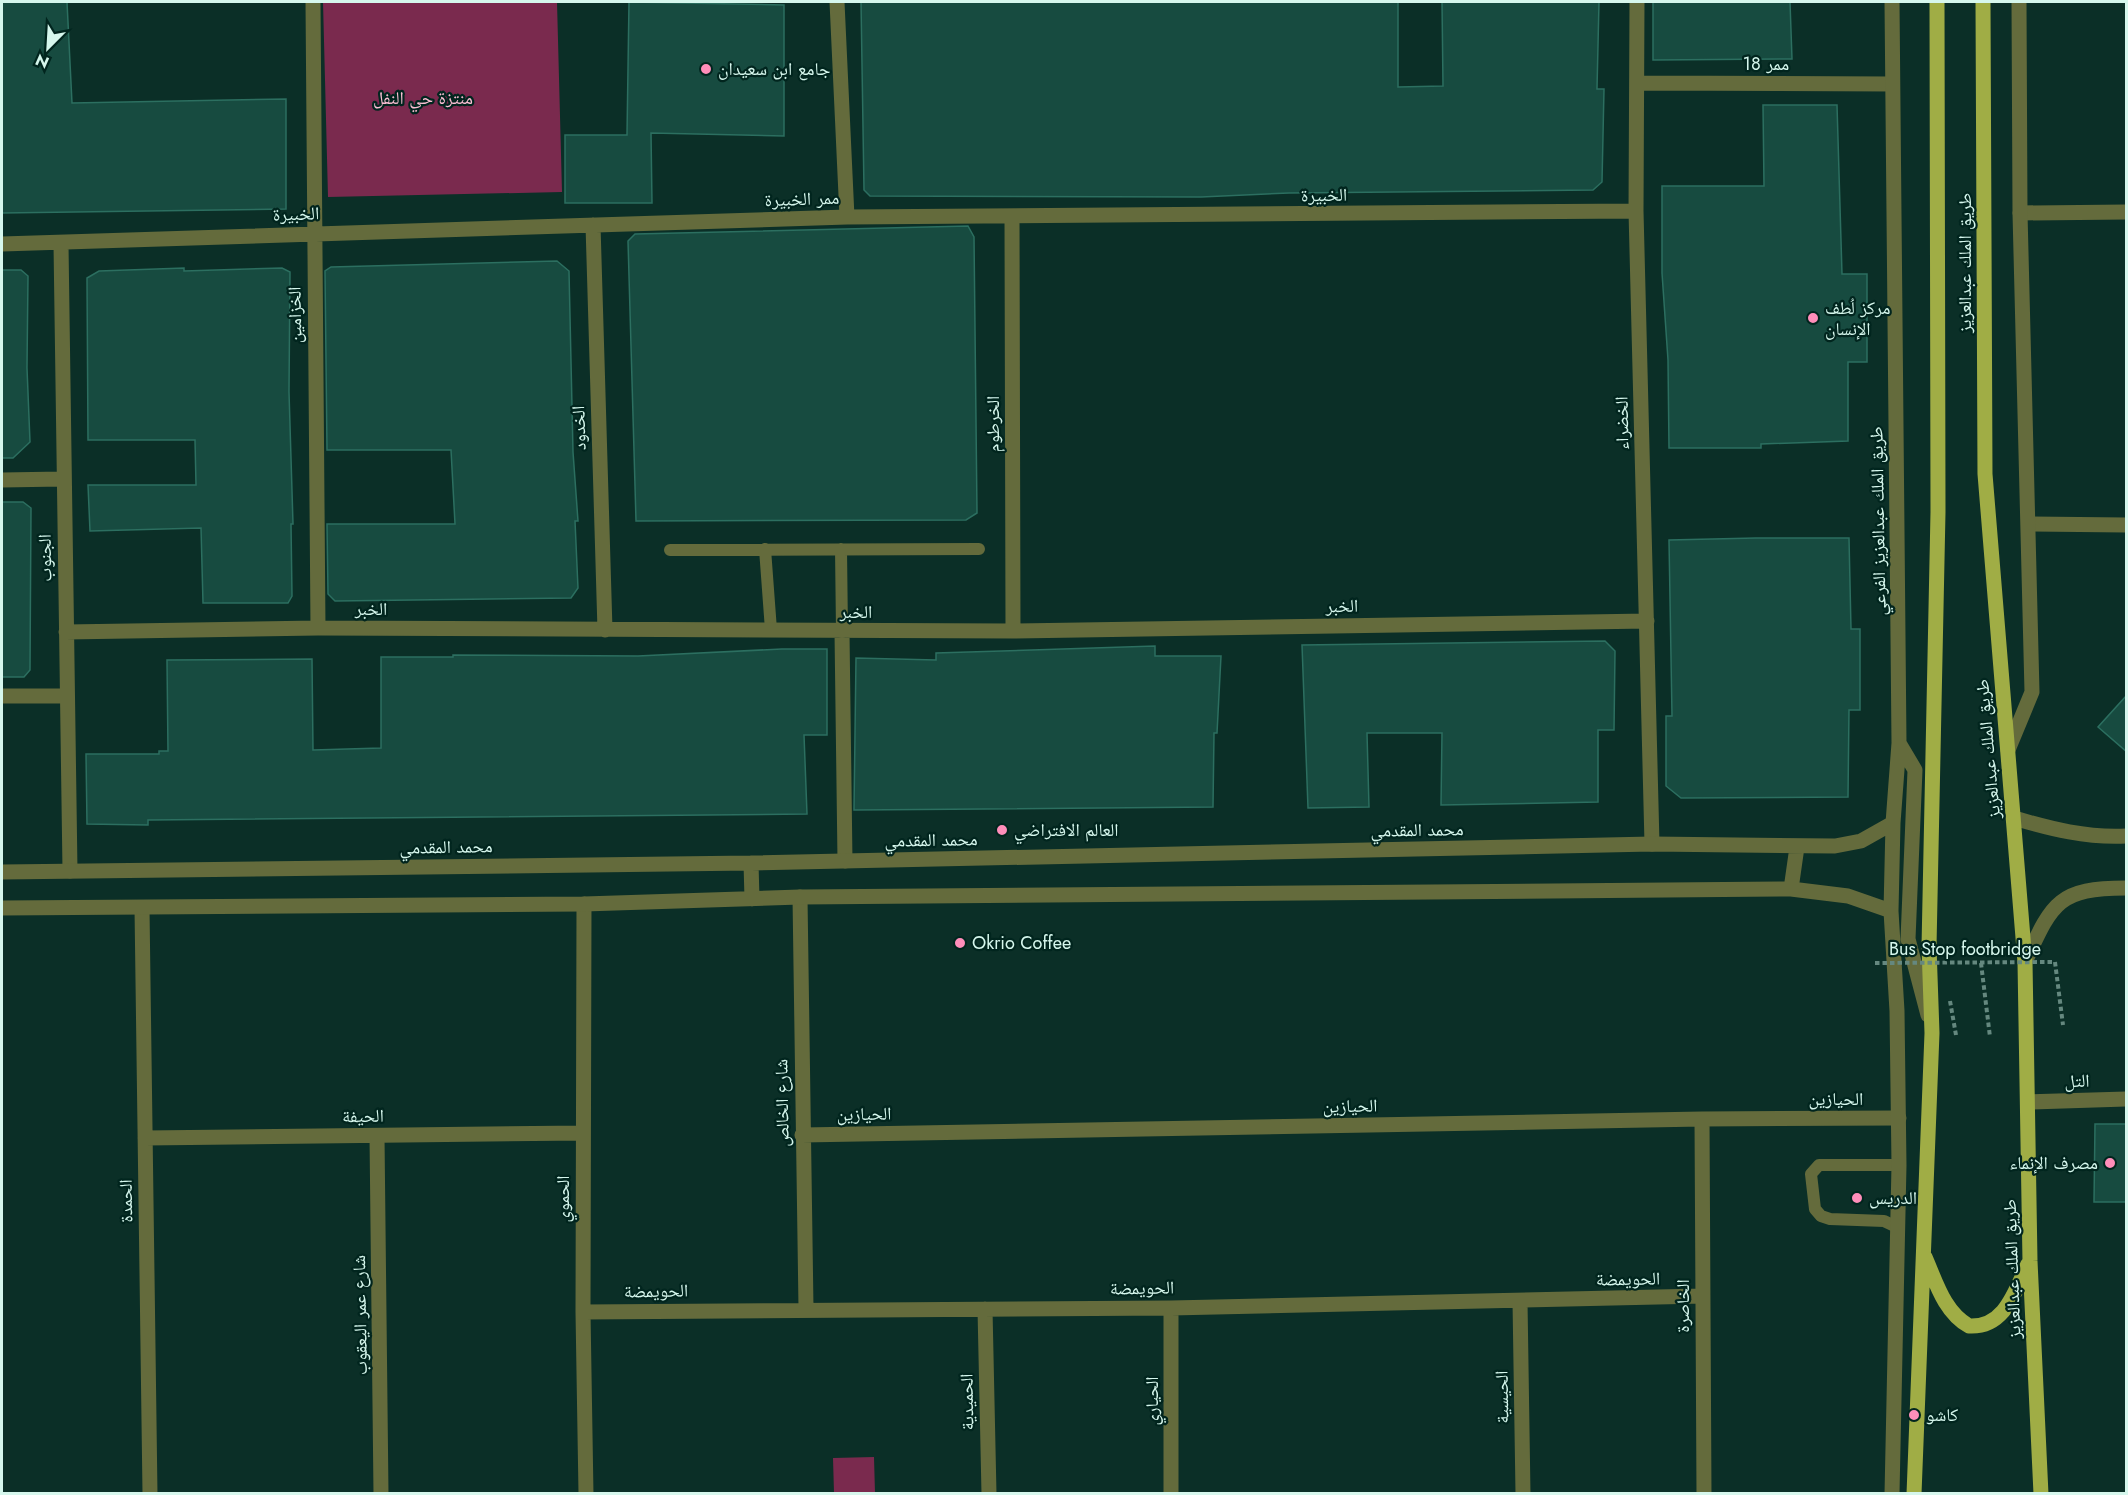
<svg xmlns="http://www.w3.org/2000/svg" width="2128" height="1495" font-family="Jost,'Noto Naskh Arabic',sans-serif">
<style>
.green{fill:#7a2a4e}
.building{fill:#174b40;stroke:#2c6f60;stroke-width:1.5}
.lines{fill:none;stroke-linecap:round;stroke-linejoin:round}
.path{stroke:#65887f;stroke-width:4;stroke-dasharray:4.5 3;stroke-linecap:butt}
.service{stroke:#646b3c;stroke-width:12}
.minor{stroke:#646b3c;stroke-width:15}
.tertiary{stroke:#646b3c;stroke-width:15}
.primary{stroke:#a0ad45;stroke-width:15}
.path-bridge{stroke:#65887f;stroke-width:4;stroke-dasharray:4.5 3;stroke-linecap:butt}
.poi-dot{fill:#ff8eba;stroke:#01251e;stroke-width:2}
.labels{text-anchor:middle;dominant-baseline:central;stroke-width:4.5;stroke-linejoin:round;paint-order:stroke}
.street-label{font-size:18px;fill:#d6f7ed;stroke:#01251e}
.poi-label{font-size:18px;fill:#d6f7ed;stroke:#01251e;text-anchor:start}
.park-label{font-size:18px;fill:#fabed3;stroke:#01251e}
</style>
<rect width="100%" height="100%" fill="#0b2f27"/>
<!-- green -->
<path class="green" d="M323 2H557L562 192 328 197Z
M874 1457 875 1493H834L833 1458Z"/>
<!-- building -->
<path class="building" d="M2 2H67L72 103 286 99V209L2 213Z
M629 2 784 5V136L651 133 652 203H565V135H627Z
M861 2H1398V87L1443 86 1442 2H1599L1597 89H1604L1602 182 1593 190 1289 193 1201 197 870 196 864 190Z
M1653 2H1790L1792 59 1653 60Z
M1763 105H1837L1842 274H1867V362H1848V441L1761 444V448H1669L1668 360 1662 273V186H1764Z
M968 226 974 237 977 513 966 520 636 521 628 241 635 234Z
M557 261 569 271 573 452 578 521H575L578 588 571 598 335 601 328 594 327 524H455L451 450H327L325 271 331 267Z
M184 268V271L282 268 290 272 289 392 293 524H291L292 596 288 603H203L201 528 90 531 88 485H196L195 440H88L87 278 99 271Z
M2 270H21L28 276 27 368 30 442 13 458H2Z
M2 502H23L31 508 30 670 24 677H2Z
M1756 538H1849L1851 629H1860V710H1849L1848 797 1681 798 1666 786V716H1672L1669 540Z
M1605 641 1615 651 1614 730H1598V802L1441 805 1442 733H1367L1369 807 1308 808 1302 645Z
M1155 646V656H1221L1217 733H1214L1213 807 854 810 856 658 936 660V653Z
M782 649H827V735H804L807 814 148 820V825L87 824 86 754H159V751H168L167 660 312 659 313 750 381 748V657H453V655L638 656Z
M2127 695V752L2098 727Z
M2095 1124H2127V1202H2094Z"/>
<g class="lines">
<!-- path -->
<path class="path" d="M2055 962 2063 1025
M1981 963 1990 1037
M1950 1001 1956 1035"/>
<!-- service -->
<path class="service" d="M765 549 771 630
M841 549 842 632
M670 550 979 549
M1899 1228 1884 1221 1830 1219 1821 1216 1815 1209 1811 1174 1819 1165H1899"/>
<!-- minor -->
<path class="minor" d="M313 2 318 628
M837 2 847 217
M1637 2 1636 211 1652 844
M1639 83 1892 84
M2020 213 2126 212
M1012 218 1013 631
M593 225 605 630
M2 244 847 217 1636 211
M61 244 70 871
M2 480 62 479
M2029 524 2126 525
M66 632 318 628 1013 631 1647 621
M842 632 845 861
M2 696H66
M800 897 806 1308
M584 904 583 1312 586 1494
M142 908 150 1494
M2028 1102 2126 1099
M1702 1119 1704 1494
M802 1135 1702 1119 1899 1118
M377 1136 381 1494
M145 1138 583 1133
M1520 1301 1523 1494
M985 1309 989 1494
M583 1312 1171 1308 1702 1296
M1171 1494V1308"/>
<!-- tertiary -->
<path class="tertiary" d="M1892 2 1899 743 1915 770 1908 939 1928 1015
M2008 750 2032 692 2020 213 2019 2
M2014 818C2051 829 2087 838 2126 836
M751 863 752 899
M2 872 751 863 1652 844 1835 846 1861 841 1893 823
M1791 889 1797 847
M2 908 584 904 800 897 1791 889 1848 896 1891 911
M2025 962C2052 904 2057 888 2126 888
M1892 1494 1899 1165 1897 1011 1891 911 1893 823 1899 743"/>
<!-- primary -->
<path class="primary" d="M1983 2 1985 474 2025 962 2030 1261 2041 1494
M1925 1257C1936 1282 1944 1312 1969 1326 2005 1328 2015 1291 2028 1264
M1914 1494 1932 1033 1929 947 1938 512 1937 2"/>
<!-- path-bridge -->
<path class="path-bridge" d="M1875 963 2055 962"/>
</g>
<!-- markers -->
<g class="poi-dot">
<circle cx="706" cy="69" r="6"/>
<circle cx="1813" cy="318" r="6"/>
<circle cx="1002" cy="830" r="6"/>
<circle cx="960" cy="943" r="6"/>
<circle cx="2110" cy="1163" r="6"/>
<circle cx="1857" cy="1198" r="6"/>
<circle cx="1914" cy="1415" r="6"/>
</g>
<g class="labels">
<!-- street labels -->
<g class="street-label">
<text x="1766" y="64">ممر 18</text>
<text transform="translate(1324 195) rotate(-1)">الخبيرة</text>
<text transform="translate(802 199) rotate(-2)">ممر الخبيرة</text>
<text transform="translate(296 214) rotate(-2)">الخبيرة</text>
<text transform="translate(1965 263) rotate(-90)">طريق الملك عبدالعزيز</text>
<text transform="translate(295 315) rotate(-91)">الخزامين</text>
<text transform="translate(1622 423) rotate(-91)">الخضراء</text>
<text transform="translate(993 424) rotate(-90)">الخرطوم</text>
<text transform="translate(579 428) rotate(-92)">الخدود</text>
<text transform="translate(1878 521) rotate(-91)">طريق الملك عبدالعزيز الفرعي</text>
<text transform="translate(45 558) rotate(-91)">الجنوب</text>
<text transform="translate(1342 606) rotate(-1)">الخبر</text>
<text x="371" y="609">الخبر</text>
<text x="856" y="612">الخبر</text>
<text transform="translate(1988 749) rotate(-95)">طريق الملك عبدالعزيز</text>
<text transform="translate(1417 830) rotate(-1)">محمد المقدمي</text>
<text transform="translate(931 840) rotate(-1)">محمد المقدمي</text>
<text transform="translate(446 847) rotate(-1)">محمد المقدمي</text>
<text x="1965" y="949">Bus Stop footbridge</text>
<text transform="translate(2077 1081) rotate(-2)">التل</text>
<text x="1836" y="1099">الحيازين</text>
<text transform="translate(782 1103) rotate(-91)">شارع الخالص</text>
<text transform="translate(1350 1106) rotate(-1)">الحيازين</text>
<text transform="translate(864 1114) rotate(-1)">الحيازين</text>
<text transform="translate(363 1116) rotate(-1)">الحيفة</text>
<text transform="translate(563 1199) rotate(-90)">الحموي</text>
<text transform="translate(126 1201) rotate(-91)">الحمدة</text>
<text transform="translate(2012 1269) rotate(-92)">طريق الملك عبدالعزيز</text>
<text transform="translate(1628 1279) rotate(-1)">الحويمضة</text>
<text transform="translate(1142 1288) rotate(-1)">الحويمضة</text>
<text transform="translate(656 1291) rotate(-1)">الحويمضة</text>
<text transform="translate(1683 1306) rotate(-90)">الخاصرة</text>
<text transform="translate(360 1315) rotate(-91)">شارع عمر اليعقوب</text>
<text transform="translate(1502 1397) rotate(-91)">الحيسية</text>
<text transform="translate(1152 1401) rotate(-90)">الحياري</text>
<text transform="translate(967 1402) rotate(-91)">الحميدية</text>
</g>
<!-- poi labels -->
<g class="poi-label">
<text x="718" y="69">جامع ابن سعيدان</text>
<text x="1825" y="308">مركز لُطف<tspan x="1825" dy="21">الإنسان</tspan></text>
<text x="1014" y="830">العالم الافتراضي</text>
<text x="972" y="943">Okrio Coffee</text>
<text x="2098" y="1163" text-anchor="end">مصرف الإنماء</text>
<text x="1869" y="1198">الدريس</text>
<text x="1926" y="1415">كاشو</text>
</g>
<!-- park labels -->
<g class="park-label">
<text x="423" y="98">منتزة حي النفل</text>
</g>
</g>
<!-- border -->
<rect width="2128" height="1495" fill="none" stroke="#d6f7ed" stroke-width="6"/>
<!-- north arrow -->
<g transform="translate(48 48) rotate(204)" stroke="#01251e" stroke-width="4.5" paint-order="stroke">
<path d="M0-4.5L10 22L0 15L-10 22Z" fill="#d6f7ed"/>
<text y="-9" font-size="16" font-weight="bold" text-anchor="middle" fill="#d6f7ed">N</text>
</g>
</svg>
